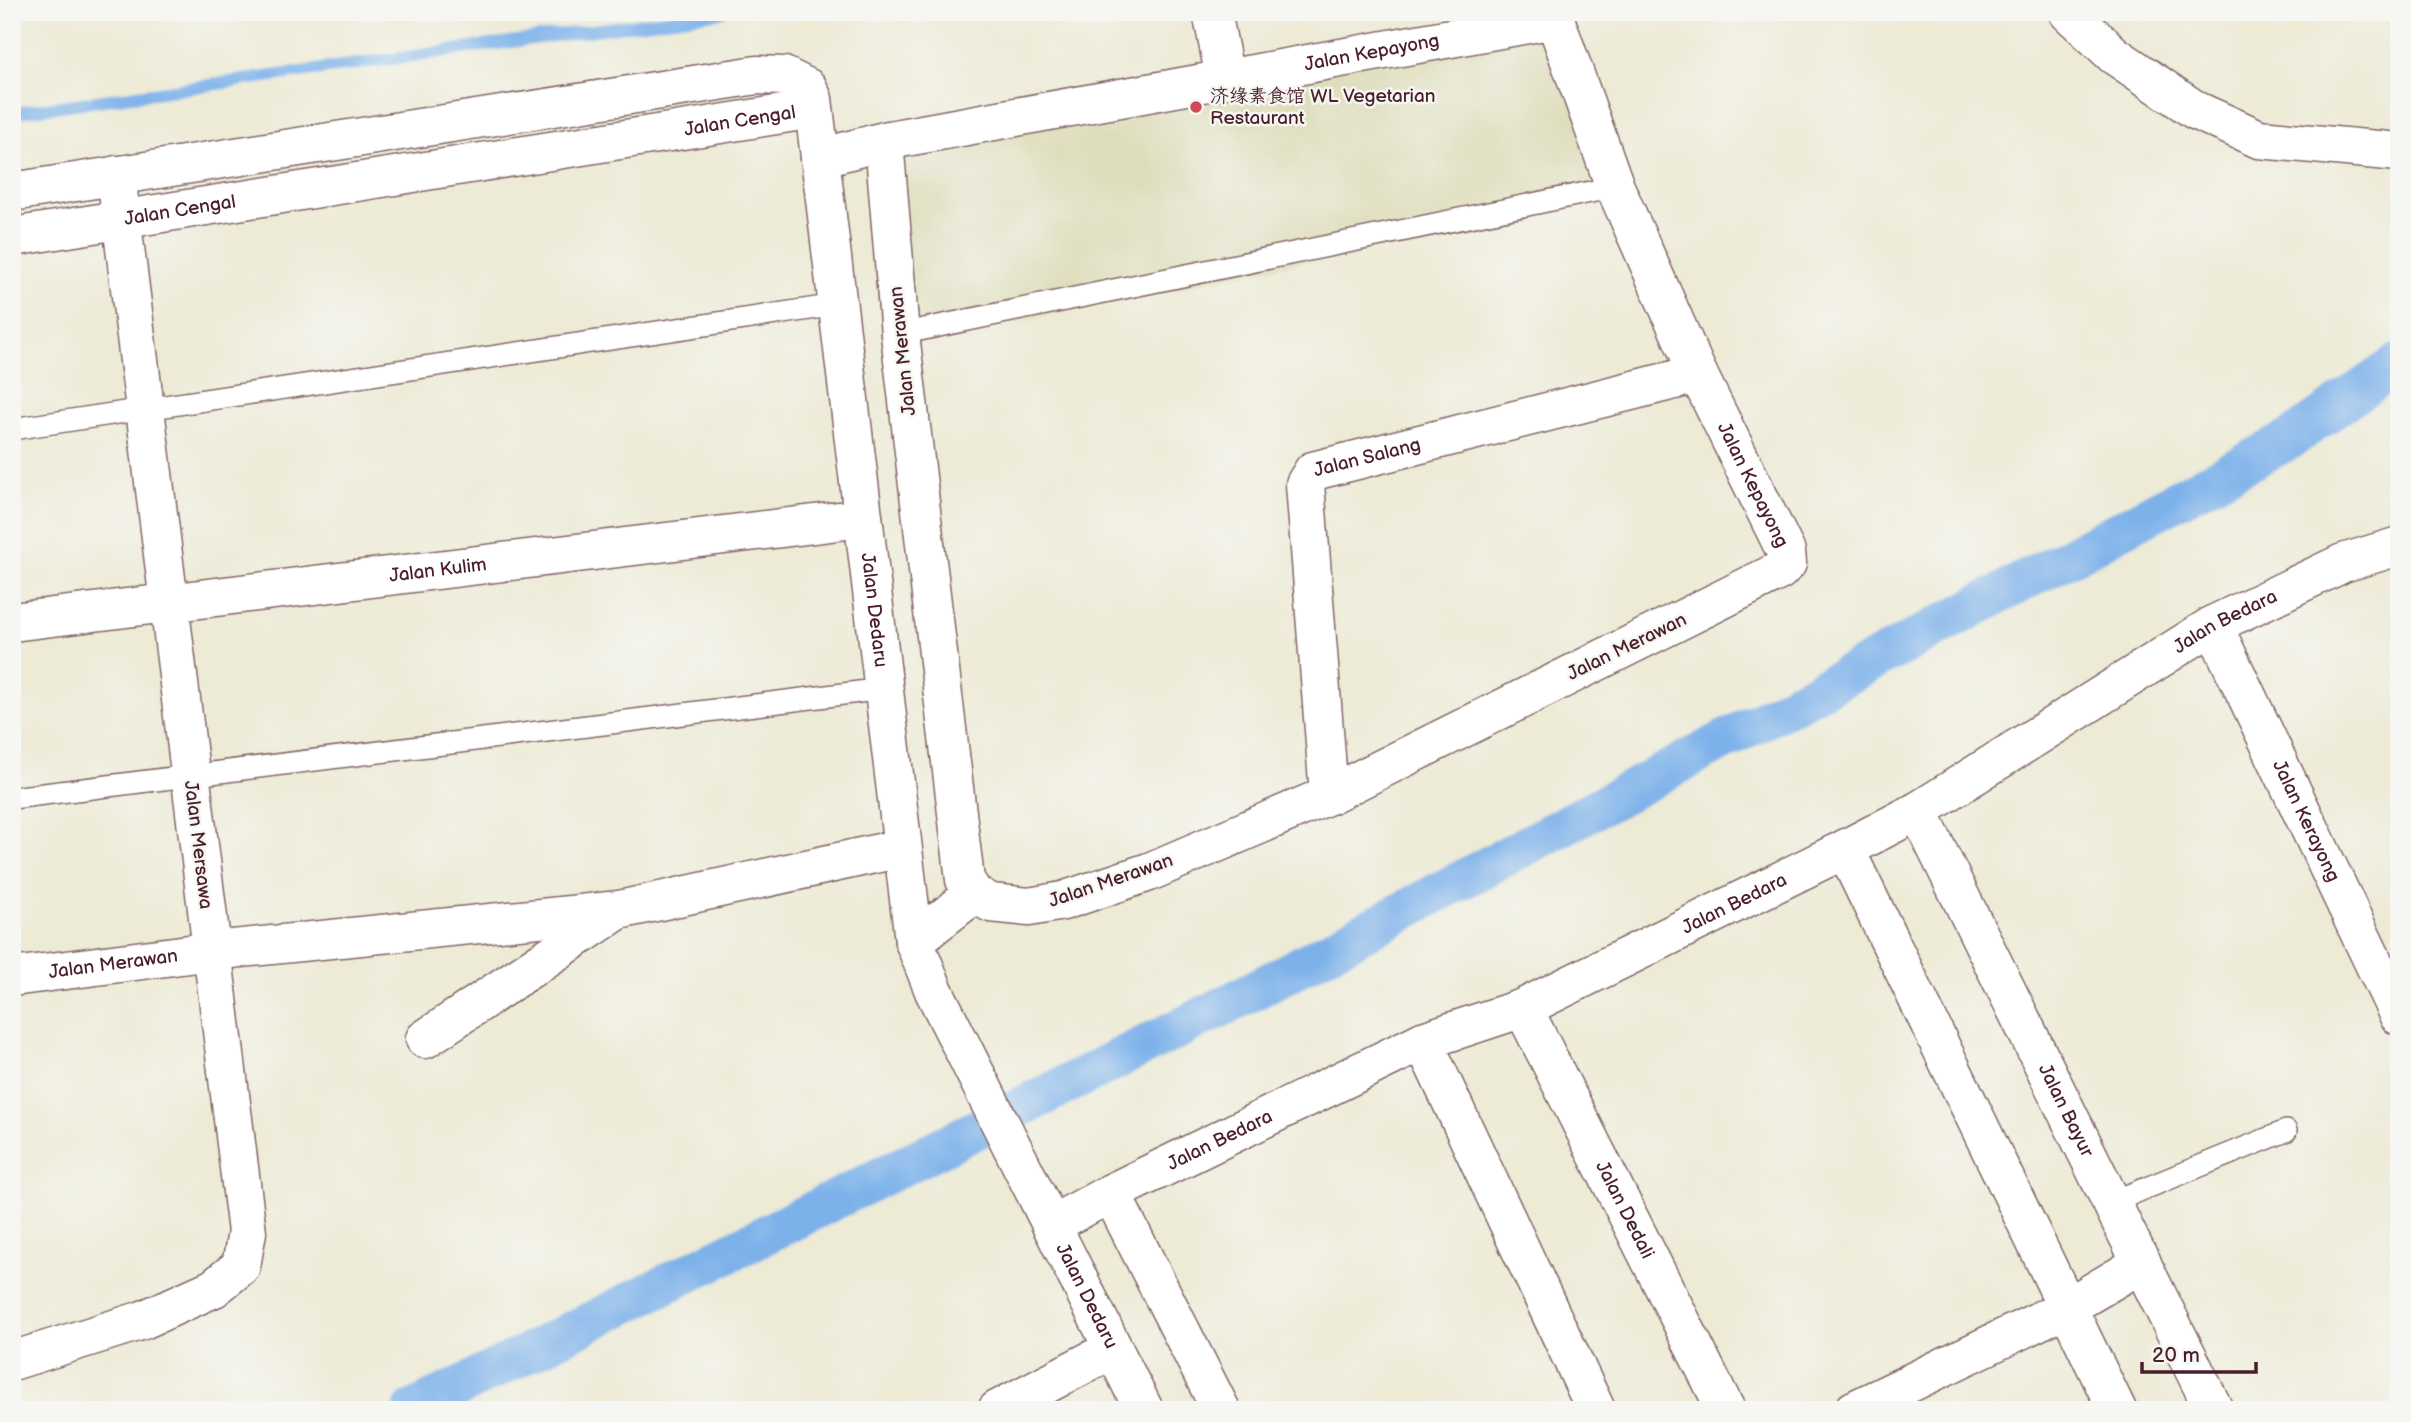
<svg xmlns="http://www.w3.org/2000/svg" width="2411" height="1422" font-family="'Balsamiq Sans','LXGW WenKai TC',sans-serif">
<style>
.built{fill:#deddbb}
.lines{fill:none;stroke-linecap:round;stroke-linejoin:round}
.stream{stroke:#7cb1ea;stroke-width:12}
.canal{stroke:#7cb1ea;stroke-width:40}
.service-casing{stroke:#836666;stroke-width:24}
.minor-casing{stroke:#836666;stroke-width:41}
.service{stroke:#fff;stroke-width:21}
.minor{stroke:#fff;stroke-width:38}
.poi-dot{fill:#d1495b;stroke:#f6f6f2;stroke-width:2.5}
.labels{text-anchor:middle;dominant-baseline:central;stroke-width:5;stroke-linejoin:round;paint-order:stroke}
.street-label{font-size:19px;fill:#4a1f2b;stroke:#f6f6f2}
.poi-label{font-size:19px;fill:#4a1f2b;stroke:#f6f6f2;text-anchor:start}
</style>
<rect width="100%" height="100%" fill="#f6f6f2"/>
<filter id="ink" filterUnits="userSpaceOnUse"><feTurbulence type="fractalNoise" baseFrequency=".0143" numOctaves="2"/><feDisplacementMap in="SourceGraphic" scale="14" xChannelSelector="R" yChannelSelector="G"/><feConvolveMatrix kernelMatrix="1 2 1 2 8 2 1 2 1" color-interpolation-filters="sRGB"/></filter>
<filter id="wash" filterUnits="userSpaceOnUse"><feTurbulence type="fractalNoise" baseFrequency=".00686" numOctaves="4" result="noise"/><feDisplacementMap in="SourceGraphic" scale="28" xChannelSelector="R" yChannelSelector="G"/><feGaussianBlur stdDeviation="1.57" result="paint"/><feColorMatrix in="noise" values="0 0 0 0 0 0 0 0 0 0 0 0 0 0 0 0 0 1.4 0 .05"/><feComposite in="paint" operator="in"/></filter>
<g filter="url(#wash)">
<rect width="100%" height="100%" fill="#edead5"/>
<!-- built -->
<path class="built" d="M1566 12 1632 193 889 348 870 130Z"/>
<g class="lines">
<!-- stream -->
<path class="stream" d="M12 113 722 12"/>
<!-- canal -->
<path class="canal" d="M413 1410 1232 1002 2289 440 2399 363"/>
</g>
</g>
<g filter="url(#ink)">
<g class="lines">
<defs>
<path id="service" d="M900 334 1615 187
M12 429 837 305
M12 798 883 689
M2112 1202 2286 1131"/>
<g id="minor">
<path d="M1212 12 1225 78"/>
<path d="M2068 12 2114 55 2195 110 2259 139 2399 152"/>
<path id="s1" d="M820 158 884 141 1555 19 1615 187 1698 374 1786 552 1787 563 1779 571 1329 795 1149 872 1063 901 1029 907 991 903 974 894 965 880 900 334 884 141"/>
<path id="s2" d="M12 192 757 75 784 76 808 88 813 99 914 941 934 991 1144 1410"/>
<path id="s3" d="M12 237 814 109"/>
<path id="s4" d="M12 622 863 518"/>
<path id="s5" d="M2213 625 2399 1016"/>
<path id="s6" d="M1329 795 1305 484 1313 471 1698 374"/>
<path id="s7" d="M1918 811 2214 1410"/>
<path d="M1845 849 2117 1410"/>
<path d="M914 941 974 894"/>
<path id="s8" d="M12 977 212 951 619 910 902 848"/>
<path id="s9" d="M1523 1008 1726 1410"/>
<path d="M425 1039 614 913"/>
<path d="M1423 1041 1596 1410"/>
<path d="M1111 1193 1221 1410"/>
<path id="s10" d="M1051 1225 1111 1193 1423 1041 1523 1008 1845 849 1918 811 2213 625 2343 563 2399 546"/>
<path d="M12 1361 143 1320 214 1288 241 1266 247 1232 116 175"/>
<path d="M997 1410 1113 1349"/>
<path d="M1854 1410 2066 1308 2142 1263"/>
</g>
</defs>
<!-- service casing -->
<use href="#service" class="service-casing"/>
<!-- minor casing -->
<use href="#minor" class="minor-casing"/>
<!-- service -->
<use href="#service" class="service"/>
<!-- minor -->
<use href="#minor" class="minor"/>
</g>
</g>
<!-- markers -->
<circle class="poi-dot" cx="1196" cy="107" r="7"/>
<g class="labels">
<!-- street labels -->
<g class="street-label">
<text stroke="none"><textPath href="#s1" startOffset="562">Jalan Kepayong</textPath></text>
<text stroke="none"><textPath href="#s3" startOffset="737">Jalan Cengal</textPath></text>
<text stroke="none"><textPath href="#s3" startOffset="170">Jalan Cengal</textPath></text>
<text transform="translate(903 351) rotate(-96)">Jalan Merawan</text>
<text stroke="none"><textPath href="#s6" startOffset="383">Jalan Salang</textPath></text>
<text stroke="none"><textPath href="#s1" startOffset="1255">Jalan Kepayong</textPath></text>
<text stroke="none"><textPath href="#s4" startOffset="429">Jalan Kulim</textPath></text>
<text stroke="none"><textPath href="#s2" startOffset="1335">Jalan Dedaru</textPath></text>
<text stroke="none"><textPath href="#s10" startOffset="1323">Jalan Bedara</textPath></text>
<text transform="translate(1627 647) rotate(-26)">Jalan Merawan</text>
<text stroke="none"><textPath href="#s5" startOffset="217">Jalan Kerayong</textPath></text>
<text transform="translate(198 845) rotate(83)">Jalan Mersawa</text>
<text transform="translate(1111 881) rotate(-19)">Jalan Merawan</text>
<text stroke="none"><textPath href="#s10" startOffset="756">Jalan Bedara</textPath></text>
<text stroke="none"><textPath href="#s8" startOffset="102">Jalan Merawan</textPath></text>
<text stroke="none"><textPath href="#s7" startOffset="334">Jalan Bayur</textPath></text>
<text stroke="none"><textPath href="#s10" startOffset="189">Jalan Bedara</textPath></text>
<text stroke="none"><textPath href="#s9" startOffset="226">Jalan Dedali</textPath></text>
<text stroke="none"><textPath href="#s2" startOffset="2063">Jalan Dedaru</textPath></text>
</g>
<!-- poi labels -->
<g class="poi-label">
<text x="1210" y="96">济缘素食馆 WL Vegetarian<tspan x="1210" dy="22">Restaurant</tspan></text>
</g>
</g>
<!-- margin -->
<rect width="2411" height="1422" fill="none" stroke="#f6f6f2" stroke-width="42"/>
<!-- scale -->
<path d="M2142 1362v10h114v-10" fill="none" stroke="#4a1f2b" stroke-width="3.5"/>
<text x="2152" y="1362" font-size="21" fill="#4a1f2b" stroke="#f6f6f2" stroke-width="5" paint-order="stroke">20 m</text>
</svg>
